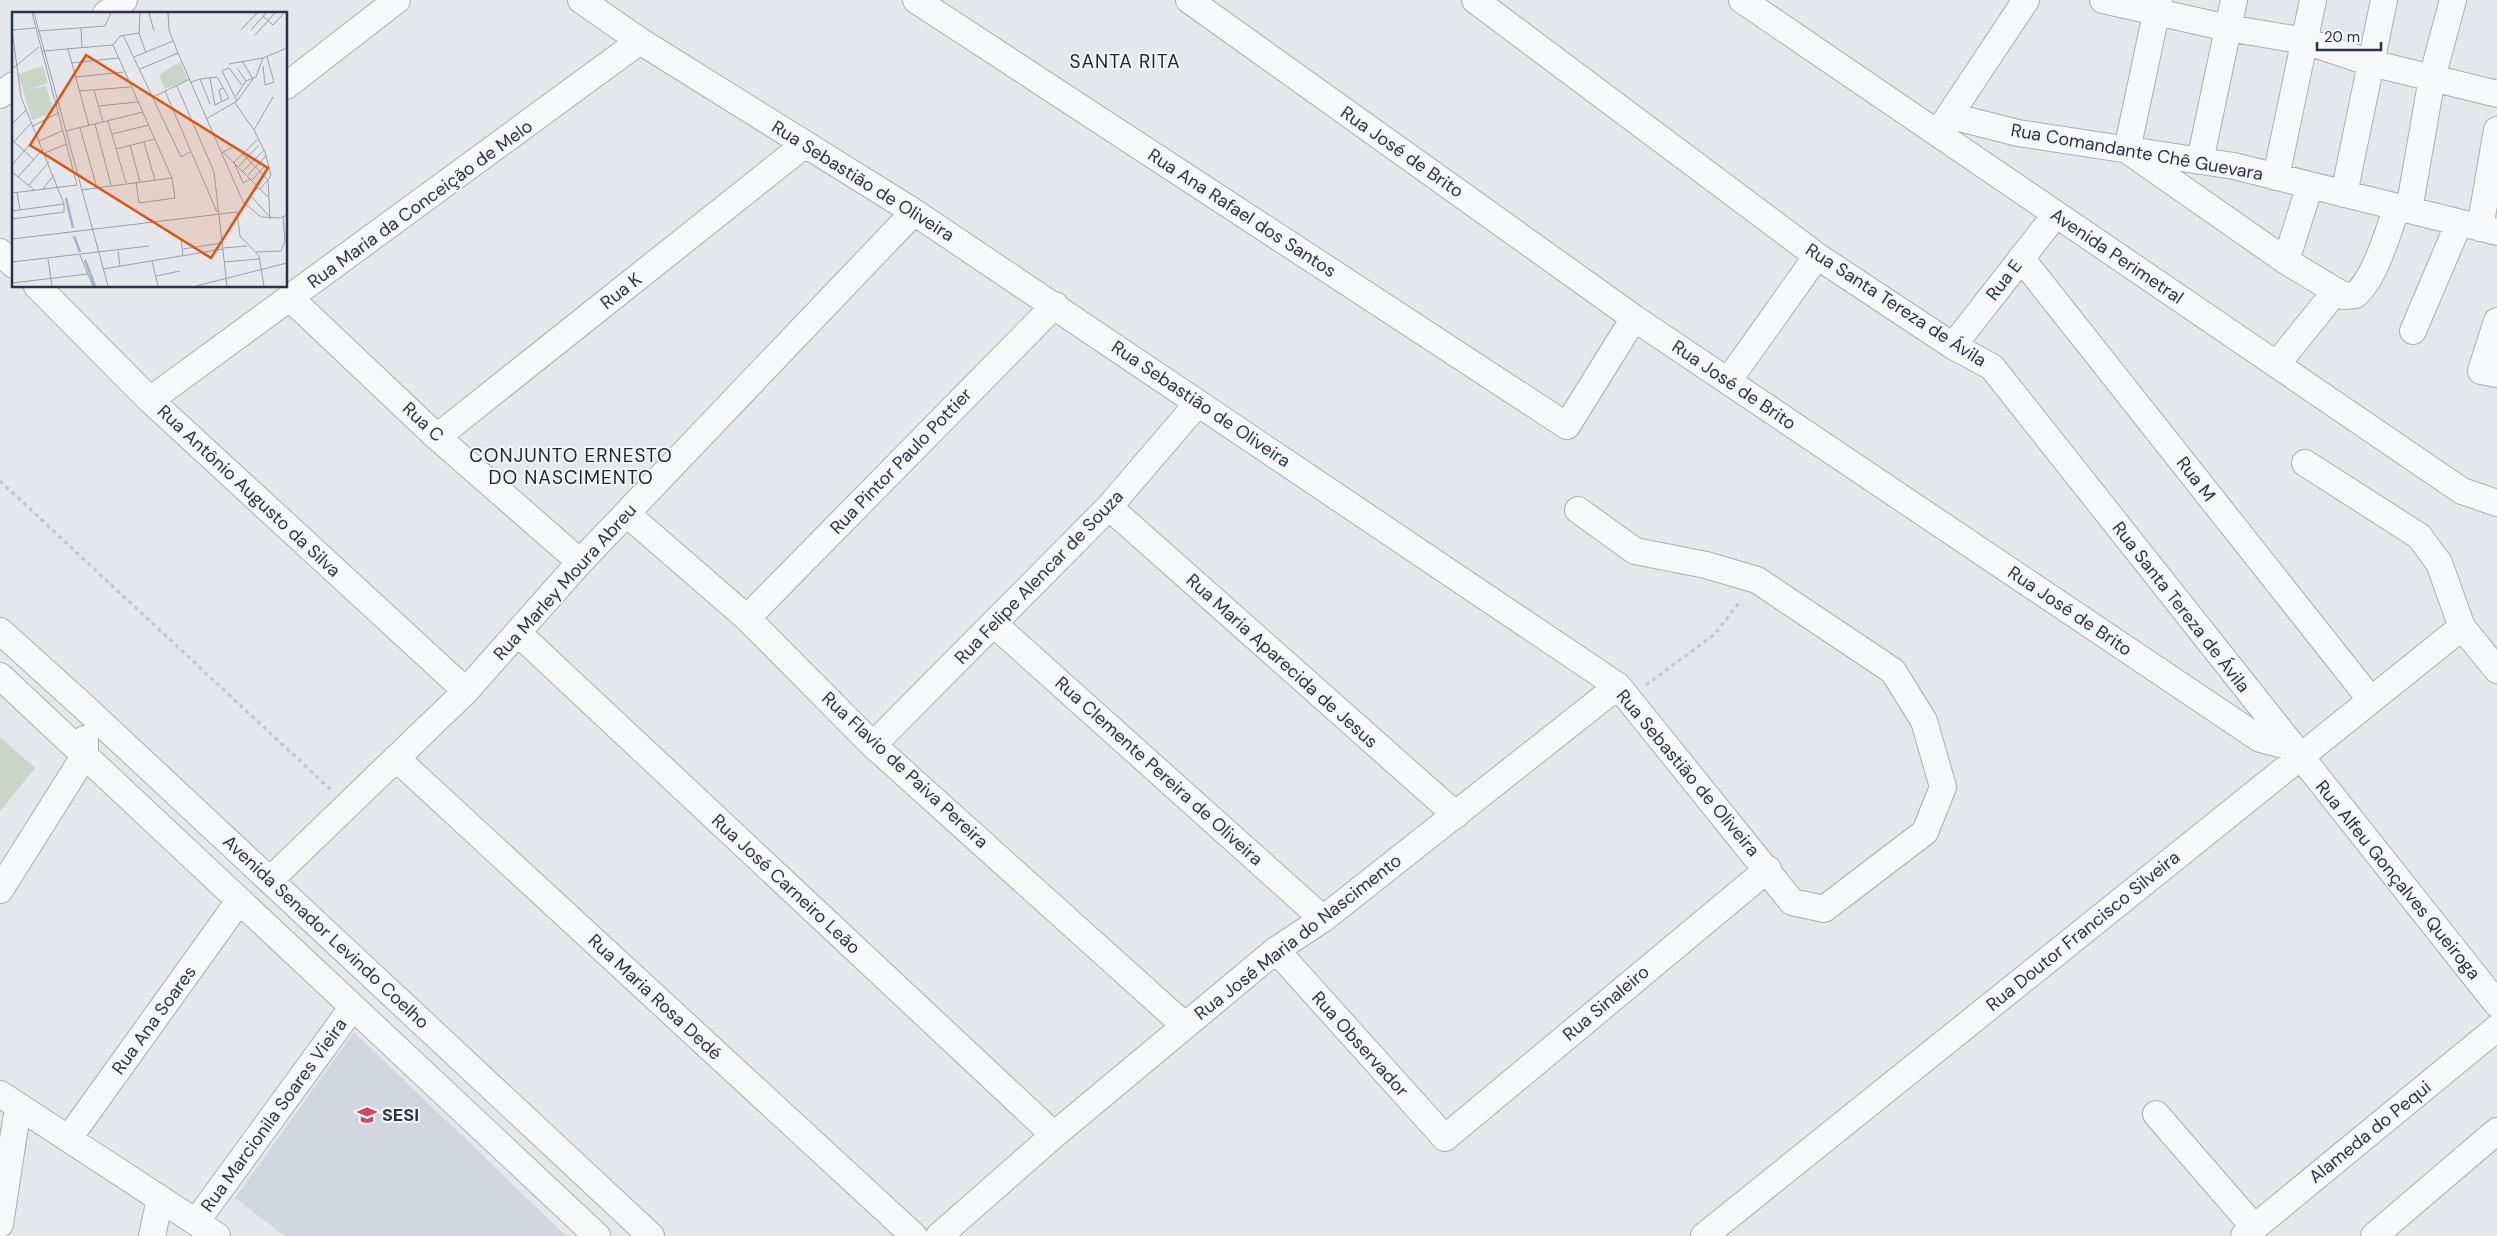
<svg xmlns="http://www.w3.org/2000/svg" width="2497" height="1236" font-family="'DM Sans',sans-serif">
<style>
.built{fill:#d2d6de}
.green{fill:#c9d6c5}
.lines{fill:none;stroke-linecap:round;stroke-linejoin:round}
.minor-casing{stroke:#a9aeb7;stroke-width:28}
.path{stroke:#c2c5cb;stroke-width:3;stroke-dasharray:4 4;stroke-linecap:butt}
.minor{stroke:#f7f8fa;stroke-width:26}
.labels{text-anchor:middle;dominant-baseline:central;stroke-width:4;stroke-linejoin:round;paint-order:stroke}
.street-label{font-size:18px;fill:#2b3445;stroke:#f4f6f9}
.poi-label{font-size:18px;font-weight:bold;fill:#2b3445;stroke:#f4f6f9;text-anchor:start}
.neighbourhood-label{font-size:19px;letter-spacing:1px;fill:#1d2536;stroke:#f4f6f9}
.inset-river{fill:none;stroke:#9fb4cc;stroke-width:2.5}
.inset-road{fill:none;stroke:#9a9fa9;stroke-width:1}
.view{fill:#df570f;fill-opacity:0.15;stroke:#df570f;stroke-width:2.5}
.inset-edge{fill:none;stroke:#2b3445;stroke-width:2.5}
</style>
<rect width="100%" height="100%" fill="#e4e7ec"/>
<!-- built -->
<path class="built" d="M354 1032 566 1236H285L235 1198Z"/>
<!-- green -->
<path class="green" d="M0 737 35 768 0 811Z"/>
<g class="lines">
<defs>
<path id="minor" d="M581 0 640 41 914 212 1618 686 1792 902 1824 909 1925 832 1943 787 1924 721 1893 671 1757 580 1706 565 1635 551 1578 510
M916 0 1567 426 1634 318
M1189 0 1634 318 2260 739 2292 747
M1475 0 1817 256 1953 346 1992 367 2497 1004
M1742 0 2462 491 2497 503
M2103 0 2228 28 2305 41 2371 63 2497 94
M2159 0 2127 150 2286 261 2344 296 2355 295C2375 279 2388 232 2397 207
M106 14 124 0
M286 86 397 0
M0 95 14 85
M1951 116 2018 133 2234 166 2497 232
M1941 128 2026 0
M2200 161 2234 0
M2276 177 2313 0
M2344 194 2384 0
M2409 210 2432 78 2453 0
M2480 228 2497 130
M0 252 14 265
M2021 258 2371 700
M2286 261 2310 185
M37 286 150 400 466 691
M291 299 437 437 580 562
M2497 321 2481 371 2497 374
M2413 331 2459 223
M1953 346 2056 214
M2277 364 2335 292
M1728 381 1817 256
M150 400 640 41
M437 437 804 145
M2305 463 2419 536 2439 563 2462 627 2497 670
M1109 507 1456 815
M627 514 747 618 873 745 1184 1025
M747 618 1055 305
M994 624 1323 919
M0 631 83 706 651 1236
M518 633 1054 1135
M0 676 597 1236
M873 745 1109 507 1198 403
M396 758 914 1236
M270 880 466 691 580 562 914 212
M0 890 85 755V739
M1276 950 1445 1138 1768 869
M0 1094 217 1236
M2156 1114 2254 1227
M69 1138 239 901
M196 1222 352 1008
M0 1224 18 1107
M152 1236 160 1199
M939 1236 1054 1135 1276 950 1323 919 1618 686
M1704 1236 2462 627
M2244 1236 2497 1028
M2374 1236 2497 1131"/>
</defs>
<!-- minor casing -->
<use href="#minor" class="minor-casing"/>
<!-- path -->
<path class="path" d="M0 481 331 790
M1646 685 1715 634 1741 600"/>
<!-- minor -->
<use href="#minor" class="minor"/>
</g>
<!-- icons -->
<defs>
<symbol id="school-bare" viewBox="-9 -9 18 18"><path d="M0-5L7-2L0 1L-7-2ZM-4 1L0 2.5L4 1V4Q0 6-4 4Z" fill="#d1495b" stroke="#f4f6f9" stroke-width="2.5" paint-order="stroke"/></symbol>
</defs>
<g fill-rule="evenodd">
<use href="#school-bare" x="353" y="1101" width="28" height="28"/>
</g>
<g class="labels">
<!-- street labels -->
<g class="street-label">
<text transform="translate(1402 152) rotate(35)">Rua José de Brito</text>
<text transform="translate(2137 152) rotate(10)">Rua Comandante Chê Guevara</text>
<text transform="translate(863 181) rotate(32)">Rua Sebastião de Oliveira</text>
<text transform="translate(420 204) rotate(-36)">Rua Maria da Conceição de Melo</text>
<text transform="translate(1242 213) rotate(33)">Rua Ana Rafael dos Santos</text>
<text transform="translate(2117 256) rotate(34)">Avenida Perimetral</text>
<text transform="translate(2004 280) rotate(-52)">Rua E</text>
<text transform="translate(621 291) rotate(-38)">Rua K</text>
<text transform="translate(1896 305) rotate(33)">Rua Santa Tereza de Ávila</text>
<text transform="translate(1734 385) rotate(34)">Rua José de Brito</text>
<text transform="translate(1201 404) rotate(34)">Rua Sebastião de Oliveira</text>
<text transform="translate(423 422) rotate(43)">Rua C</text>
<text transform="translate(901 461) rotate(-46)">Rua Pintor Paulo Pottier</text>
<text transform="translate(2196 479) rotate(52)">Rua M</text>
<text transform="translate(249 491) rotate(43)">Rua Antônio Augusto da Silva</text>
<text transform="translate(1039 577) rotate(-46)">Rua Felipe Alencar de Souza</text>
<text transform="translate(565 582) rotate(-48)">Rua Marley Moura Abreu</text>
<text transform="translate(2181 607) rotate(52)">Rua Santa Tereza de Ávila</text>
<text transform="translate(2070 611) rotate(34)">Rua José de Brito</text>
<text transform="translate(1282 661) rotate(42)">Rua Maria Aparecida de Jesus</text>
<text transform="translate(905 770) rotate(43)">Rua Flavio de Paiva Pereira</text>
<text transform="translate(1159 771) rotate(42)">Rua Clemente Pereira de Oliveira</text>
<text transform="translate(1688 773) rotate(50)">Rua Sebastião de Oliveira</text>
<text transform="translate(2398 880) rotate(51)">Rua Alfeu Gonçalves Queiroga</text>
<text transform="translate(786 884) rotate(43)">Rua José Carneiro Leão</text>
<text transform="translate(2083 931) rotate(-39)">Rua Doutor Francisco Silveira</text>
<text transform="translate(326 932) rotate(43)">Avenida Senador Levindo Coelho</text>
<text transform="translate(1298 937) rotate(-38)">Rua José Maria do Nascimento</text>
<text transform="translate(655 997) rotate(43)">Rua Maria Rosa Dedé</text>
<text transform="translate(1606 1003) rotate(-40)">Rua Sinaleiro</text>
<text transform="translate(154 1020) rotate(-54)">Rua Ana Soares</text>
<text transform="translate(1360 1044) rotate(48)">Rua Observador</text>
<text transform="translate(274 1115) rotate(-54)">Rua Marcionila Soares Vieira</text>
<text transform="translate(2370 1132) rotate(-39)">Alameda do Pequi</text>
</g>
<!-- poi labels -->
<g class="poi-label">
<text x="382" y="1115">SESI</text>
</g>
<!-- neighbourhood labels -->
<g class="neighbourhood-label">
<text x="1125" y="61">SANTA RITA</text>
<text x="571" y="455">CONJUNTO ERNESTO<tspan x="571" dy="22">DO NASCIMENTO</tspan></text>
</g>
</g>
<!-- overview -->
<g transform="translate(12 12)">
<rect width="275" height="275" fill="#e4e7ec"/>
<path d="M168 50 176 68 153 77 147 63ZM31 54 36 71 15 78 34 74 42 100 20 108 6 62Z" fill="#c9d6c5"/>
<path class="inset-river" d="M54 186 61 216M62 224 68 240M73 248 83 274"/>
<path class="inset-road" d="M20 1 65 173M22 1 96 274M137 1 142 19M156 1 157 18 166 41 231 190 249 205 268 206 275 203M251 4 261 13 272 1M69 16 70 35M0 18 9 85 52 192V200L0 207M0 18 23 16M229 18 245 1M239 18 254 1M26 19 93 14 99 1M127 21 128 1M111 23 169 145 178 140M243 23 263 1M101 33 160 166 163 186 127 191 124 170M101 33 108 24 127 21 134 41M56 37 77 114M31 39 101 33M122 45 161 29M60 51 106 46M217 52 251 46 275 36M251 54 253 73 262 70 255 45M225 56 234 69M0 57 27 35M128 57 166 41M64 65 112 60M188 67 205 65 217 86 203 93 198 66M179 70 188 67 198 92M165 74 202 160 215 274M82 78 91 110M67 79 118 75M153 79 205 200M224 84 234 69 244 65 251 46M141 85 178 67M225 89 210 59 217 56 230 73M210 90 207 78 211 76M223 91 242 118 261 85M86 94 126 90M194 107 225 89 241 67 230 49M96 109 114 171M0 112 14 98M83 112 99 173M21 114 46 101M68 116 85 176M242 118 253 140 259 163 256 168 258 207M54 119 131 100M100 122 137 113M0 128 21 147M27 129 50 119M132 130 143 168M0 132 19 111M118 133 128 170M104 137 143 127M211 140 256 185M33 141 54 132M209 141 223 134 256 168 248 177M0 153 25 124M227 154 247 133M231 159 252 138M0 160 22 178M236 163 254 144M6 165 31 137M239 167 231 171 222 150 245 128M240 168 254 153M16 174 37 150M247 175 238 183 258 205M30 178 42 163M69 178 160 166M5 180 8 198M0 181 65 173M0 199 52 192M0 227 225 200 228 224 247 244 252 274M169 227 171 244M211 236 235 234M171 237 210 231M106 239 108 254M244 240 269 239 273 229 271 204M68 243 81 274M36 247 40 274M140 249 146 274M0 250 137 234M212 250 247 247M91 257 211 237M144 264 168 259M0 271 76 262M184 274 275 251"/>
<path class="view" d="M74 43 256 156 199 246 18 133Z"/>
<rect width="275" height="275" class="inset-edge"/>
</g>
<!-- scale -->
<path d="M2317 42v8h64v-8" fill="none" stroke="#2b3445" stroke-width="2.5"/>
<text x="2324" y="42" font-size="15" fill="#2b3445" stroke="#f4f6f9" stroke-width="4" paint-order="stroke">20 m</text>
</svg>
